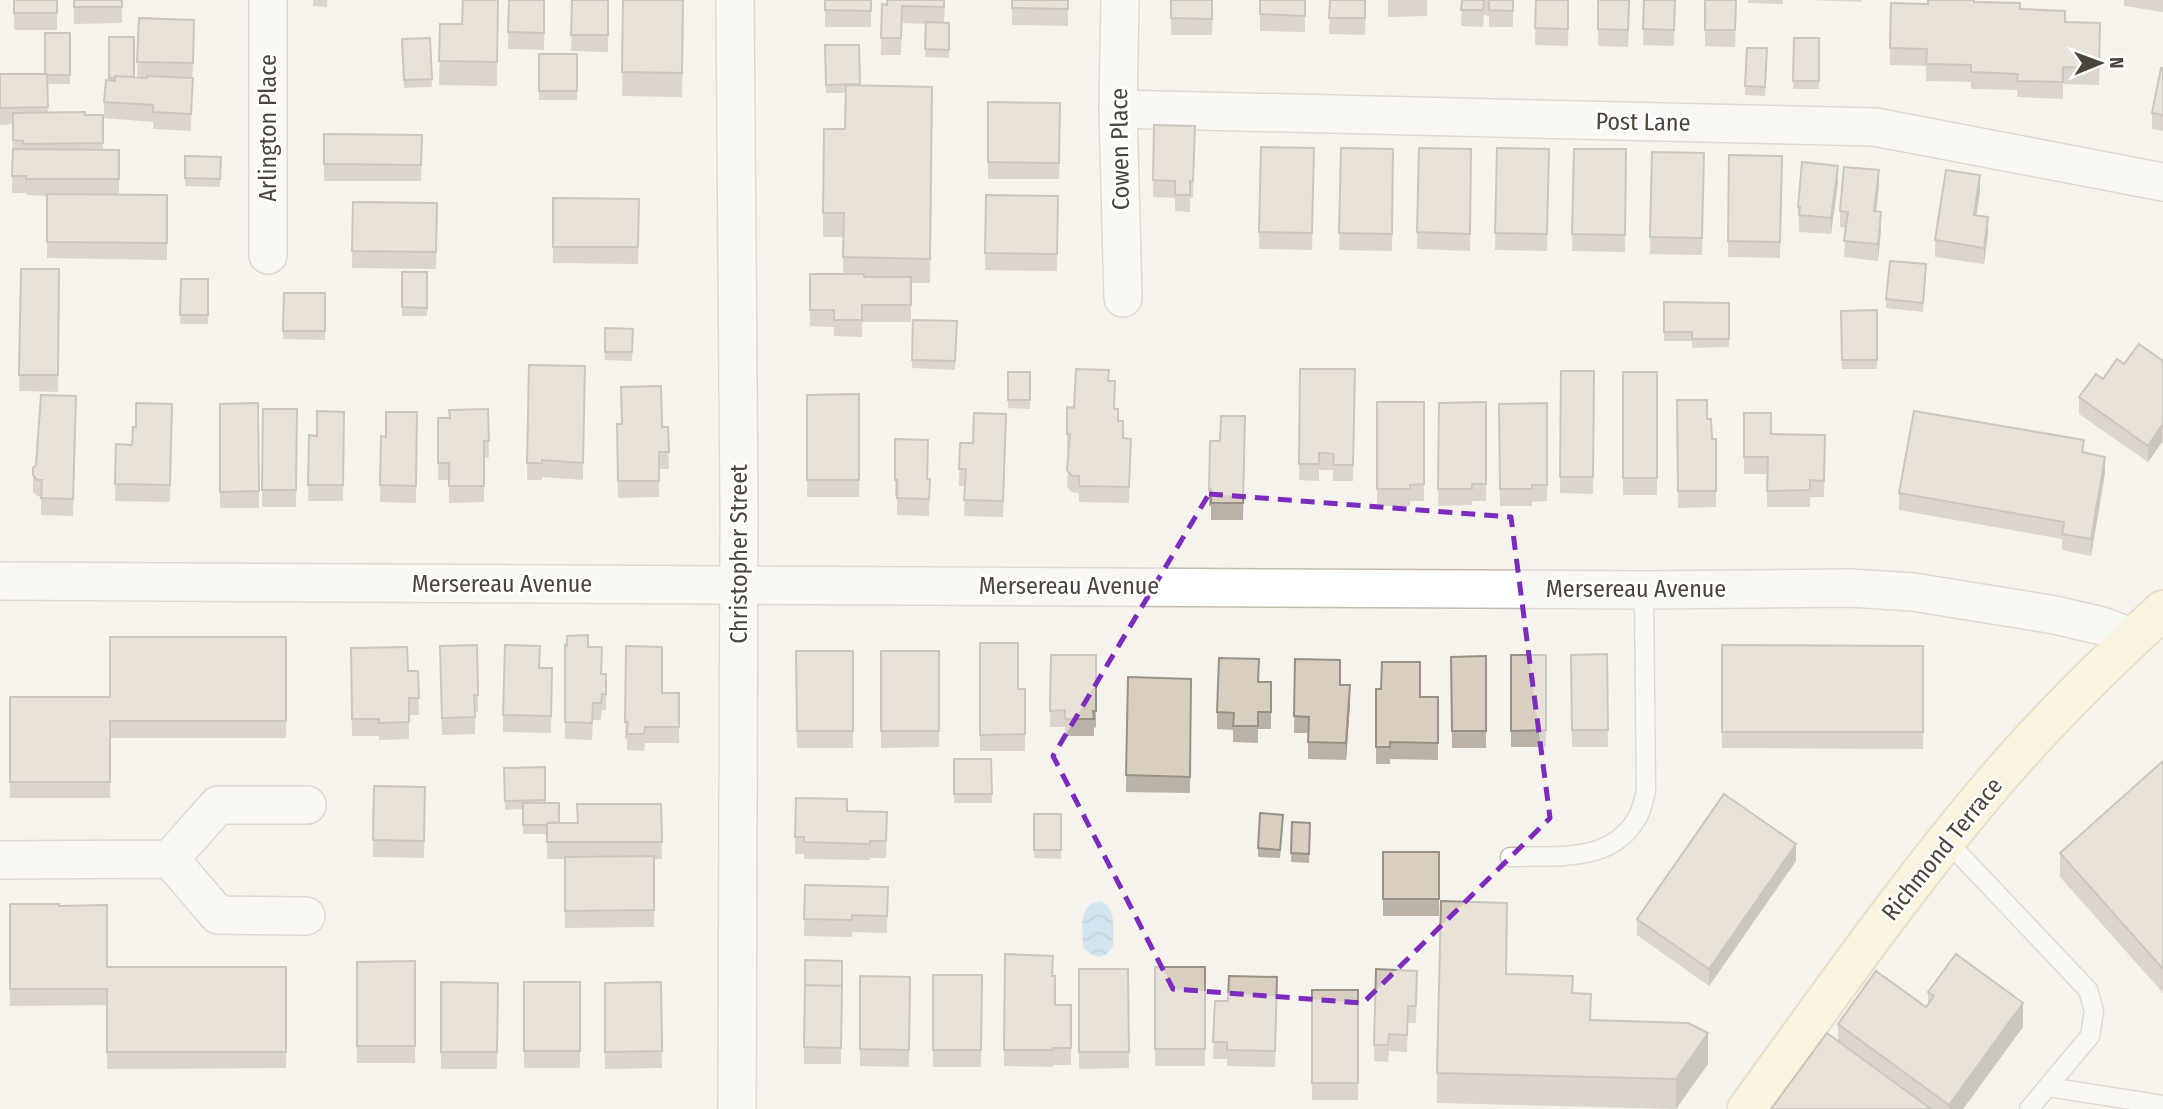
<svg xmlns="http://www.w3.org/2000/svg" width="2163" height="1109" font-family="'Fira Sans Condensed',sans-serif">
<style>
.water{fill:url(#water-waves)}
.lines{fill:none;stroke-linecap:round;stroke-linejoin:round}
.service-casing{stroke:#c2bbae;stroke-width:21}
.minor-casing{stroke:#c2bbae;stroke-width:40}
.secondary-casing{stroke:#d6c79b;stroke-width:42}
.service{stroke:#fff;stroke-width:18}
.minor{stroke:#fff;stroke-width:37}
.secondary{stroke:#fff3cd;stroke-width:38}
.wall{fill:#bab2a6}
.shaded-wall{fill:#979187}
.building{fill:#d8cfc1;stroke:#979187;stroke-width:2}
.marked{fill:none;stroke:#7b2cbf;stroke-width:5;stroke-dasharray:14 9;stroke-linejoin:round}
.labels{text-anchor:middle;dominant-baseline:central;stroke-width:5;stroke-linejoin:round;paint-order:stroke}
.street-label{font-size:24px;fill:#4b4439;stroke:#fff}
</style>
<defs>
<pattern id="water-waves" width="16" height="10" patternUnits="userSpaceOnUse" patternTransform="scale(1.75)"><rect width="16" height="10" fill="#a9d4f2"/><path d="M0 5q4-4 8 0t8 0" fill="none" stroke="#8caec5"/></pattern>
</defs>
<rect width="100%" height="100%" fill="#f6f3ec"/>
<!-- water -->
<path class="water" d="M1102 901C1117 911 1113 929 1113 946L1107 954 1099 957 1090 954 1083 947C1083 927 1077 903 1102 901Z"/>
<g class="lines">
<defs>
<path id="service" d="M1946 840 2088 990 2094 1011 2090 1036 2029 1109
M1510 857C1556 855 1611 864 1637 818 1642 811 1643 800 1646 792L1644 590
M2048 1087 2163 1105"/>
<path id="minor" d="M268 0V255
M735 0 739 510 737 1109
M1120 0 1118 109 1123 298
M1118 109 1875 127 2163 182
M0 581 1644 590 1850 588 1913 592 2055 615 2102 626 2133 638
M170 859 218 915 306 916
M0 860 170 859 218 805H307"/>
<path id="secondary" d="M1747 1109C1825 1002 1901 893 1986 792 2040 727 2101 667 2163 610"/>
</defs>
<!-- service casing -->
<use href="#service" class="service-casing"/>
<!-- minor casing -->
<use href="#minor" class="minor-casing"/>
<!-- secondary casing -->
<use href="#secondary" class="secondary-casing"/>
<!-- service -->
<use href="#service" class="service"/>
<!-- minor -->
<use href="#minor" class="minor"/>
<!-- secondary -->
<use href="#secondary" class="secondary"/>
</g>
<!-- wall -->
<path class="wall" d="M14 0H57V30H14Z
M74 0H122V23L74 24Z
M313 0H327V7L313 6Z
M498 0 497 86 439 85 440 24H462Z
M509 0H545L544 50 508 49Z
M572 0H608V52L571 51Z
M623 0H683L682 97 622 96Z
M825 0H871V27H825Z
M945 0 944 23H949V58L925 57 926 24 902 23 901 55H881L882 4Z
M1012 0H1068V26L1012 25Z
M1171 0H1213L1212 35H1171Z
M1260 0H1305V32L1260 31Z
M1330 0H1366L1365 35 1329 34Z
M1388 0H1427V16L1388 17Z
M1462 0H1513V27H1489V16L1484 15 1483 27 1461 26Z
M1536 0H1569L1568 46 1535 45Z
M1598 0H1630L1628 47 1598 46Z
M1644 0H1675L1674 46 1643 45Z
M1705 0H1737L1735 47 1705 46Z
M1748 0H1783V4L1748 3Z
M1811 0H1862V2Z
M2124 0H2163V12L2124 6Z
M1974 2 2020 9 2065 22 2100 23 2099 85 2063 84V99L2017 97V90L1971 89V82L1926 81V66L1890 65V48Z
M139 18 194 20 191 131 153 129V122L104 118V102L109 80V37L134 77 137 78Z
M70 33V84H47L48 113 103 115V150H119V194L167 195V260L47 258V196L26 195V193H12L13 124 0 125V74H45Z
M430 38 432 87 404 88 402 39Z
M1794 38H1819V89H1793Z
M825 45H859L860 85 932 87 930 283H911V322H862V337L834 336V327L810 326V274H843V237H823V213L845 129 846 93H826Z
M1747 48H1767L1765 96 1745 95Z
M539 54H577V100H539Z
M2163 68V131L2152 129V113Z
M988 102 1060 103 1059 179H988Z
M1154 125 1195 143 1193 198H1190V212L1175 211V198L1153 197Z
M324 134 422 135 421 181H324Z
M1341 148 1393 149 1392 251 1339 250Z
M1419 148 1471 149 1470 251 1417 249Z
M1497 148 1549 149 1547 251 1495 250Z
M1574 149H1626L1625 252 1572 251Z
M1652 152 1704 153 1702 255 1650 254Z
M1729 155 1782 156 1780 258 1728 257Z
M185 156 221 157 220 187 185 186Z
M1314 165 1312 250 1259 249V232Z
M1838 182 1831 234 1799 232 1798 207Z
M1879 187 1876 211 1881 229 1878 261 1844 257 1846 228 1840 227V211Z
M1980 192 1976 215 1988 233 1984 264 1935 257V240Z
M986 195 1058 196 1057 271 985 270Z
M553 198 639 199 638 264 553 263Z
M353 202 437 203 436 269 352 268Z
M21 269H59L58 392 19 391Z
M402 272H427V316H402Z
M1926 273 1923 312 1886 308V299Z
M181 279H208V324H180Z
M284 293H325V340L283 339Z
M1664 302 1729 303V347L1692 348V341H1664Z
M1877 310V369H1842L1841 311Z
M913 320 957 321 955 370 912 368Z
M605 328 633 329 632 361 605 360Z
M2163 361V443L2162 442 2148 462 2079 414V397L2124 364Z
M529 365 585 366 583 480 542 477V480H527Z
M1300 369H1355L1353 481H1333V470H1319V481L1299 480Z
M1561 371H1594L1593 494 1560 493Z
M1008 372H1030V409L1008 408Z
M1623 372H1657V495H1623Z
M1109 381 1115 409 1123 438 1131 455 1129 503 1079 502V493L1072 492 1067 487 1069 451H1067V407L1074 408Z
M859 394V497H807V395Z
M1677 400 1707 419 1712 439H1716V507L1678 508Z
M1377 402H1424V501H1410V506H1377Z
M1486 402V501H1472V505L1438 506 1439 403Z
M258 403 259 508H220V404Z
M1547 403V501L1532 502V506H1500L1499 404Z
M172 404 170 502 115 501 116 444 132 445 136 427Z
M263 409H297L296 507H262Z
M488 409 489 457 484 458V502L449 503V480H438V418H450Z
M344 412 343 501H308L309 435 317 436Z
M417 412 416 503 380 502 381 436 386 437Z
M76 413 73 516 41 515V497L37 496 33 492V475L36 465Z
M1744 413 1771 434 1825 435 1824 497H1810V507H1767V474H1744Z
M1245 416 1243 520H1211V506H1209L1210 441H1220Z
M617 424 668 427 669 469H659V497L618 498Z
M1006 430 1003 517 964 516 965 486H959L960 443H973Z
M895 439 928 479H930L929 516 897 515V496L895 497Z
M2105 473 2091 556 2062 550V539L1899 510V493Z
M286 637V738H110V798H10V697H110Z
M980 643 1018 689H1025V751H980Z
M565 645 588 647 601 674H606V710H602L601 720H593L592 740 565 739Z
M1722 645 1923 646V749L1722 748Z
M440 646 478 695V712H475V734L442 735Z
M626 646 662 693H679V743H645L644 751 627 750V739H625Z
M351 648 408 671H418L419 715H409V739L379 740V736H352Z
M796 651H853V748H797Z
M881 651H939V747L881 748Z
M1607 654 1608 747H1572L1571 655Z
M1051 655H1096V727L1094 728V736H1065V727H1050Z
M1511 655H1546V747H1511Z
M1486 656V748H1452L1451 657Z
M1295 659 1340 685 1350 702 1346 760 1308 759V733H1294Z
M552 668 551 733 503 732V715Z
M1128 677 1191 679 1190 793 1126 792Z
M1259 682 1271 699V729H1258V743L1233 742V730L1217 729V712Z
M1376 689 1420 697H1438V760L1390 759V764H1376Z
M954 759H991L992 803H954Z
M2163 761V993L2060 877V853Z
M545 767V803H559V823H577L661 804 662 859H654V927L565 928V859H547V834H523V809L505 810 504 768Z
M374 786 425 787 424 858 373 857Z
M847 811 887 812 886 858H870V860L804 859V854H795V837Z
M1034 814H1061V859L1034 858Z
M1292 822 1310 823 1309 863 1291 862Z
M1283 823 1280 858 1258 857V848Z
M1383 852H1439V916H1383Z
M1796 861 1709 986 1637 935V919Z
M805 885 888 887 887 933 852 932V937L804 936Z
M10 904 59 906 107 967H286V1068L107 1069V1005L10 1006Z
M1005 954 1053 976 1055 1005H1071V1065H1053V1067L1004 1066Z
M805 960 842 961 841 1064H804Z
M415 961V1063H357V962Z
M1155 967H1205V1066H1155Z
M1079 969H1128L1129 1068 1079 1069Z
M1417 971 1416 1023H1408L1407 1052 1389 1051 1388 1062 1374 1061V1045Z
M1506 974 1573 993 1591 1020 1708 1064 1676 1109 1437 1103V1073Z
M933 975H982L981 1067H933Z
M860 976 910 977 909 1067 860 1066Z
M1277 977 1275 1067 1227 1066V1059H1213L1215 1001H1228Z
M441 982 498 983 497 1069H441Z
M524 982H580V1068H524Z
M661 982 662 1068 605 1069V983Z
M1312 990H1358V1100H1312Z
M1928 992 2023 1027 1963 1109H1771L1838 1041V1024L1926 1007 1928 1004Z"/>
<!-- shaded-wall -->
<path class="shaded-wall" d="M1838 166V182L1831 234V218Z
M1879 170V187L1874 228V211Z
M1980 175V192L1974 231V215Z
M1881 212V229L1878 261V244Z
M1988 217V233L1984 264V248Z
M2162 425V442L2148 462V446Z
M2105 457V473L2091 556V539Z
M1350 685V702L1346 760V743Z
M1796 844V861L1709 986V969Z
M2023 1003V1027L1963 1109H1949V1105Z
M1708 1033V1064L1676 1109V1079Z"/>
<!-- building -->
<path class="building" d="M14 0H57V13H14Z
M74 0H122V7H74Z
M463 0H498L497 62 439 61 440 24H462Z
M509 0H544V33L508 32Z
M572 0H608V35H571Z
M623 0H683L682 73 622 72Z
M825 0H871V11L825 10Z
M887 0H944V7L902 6 901 38H881L882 4 887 5Z
M1012 0H1068V9L1012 8Z
M1171 0H1212V19L1171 18Z
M1260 0H1305V16L1260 14Z
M1330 0H1365V18H1329Z
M1462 0H1484L1483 10H1461Z
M1489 0H1513V11L1489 10Z
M1536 0H1568V29L1535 28Z
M1598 0H1629L1628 30 1598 29Z
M1644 0H1675L1674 30 1643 29Z
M1705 0H1736L1735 30H1705Z
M1928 0H1974V2L2020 3V9L2065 11V22L2100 23 2099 68 2063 67V82L2017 81 2018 74 1971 72V65L1926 64 1927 49 1890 48 1891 3 1928 4Z
M139 18 194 20 193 63 137 62Z
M926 22 949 23V50L925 49Z
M45 33H70V75H47V74H45Z
M109 37H134V77L115 76V78H109Z
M430 38 432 79 404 80 402 39Z
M1794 38H1819V81H1793Z
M825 45H859L860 84 826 85Z
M1747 48H1767L1765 87 1745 86Z
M539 54H577V91H539Z
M2161 68H2163V115L2152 113Z
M0 74H47L48 107 0 108Z
M115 76 147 78V76L193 78 191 114 153 112V105L104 102 106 80 115 81Z
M846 85 932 87 930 259 843 257 844 213H823L824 129H845Z
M988 102 1060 103 1059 163 988 162Z
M85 112V115H103V143L23 144V141L13 140V113Z
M1154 125 1195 126 1193 181H1190V195H1175V181L1153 180Z
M324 134 422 135 421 165 324 164Z
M1261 147 1314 148 1312 233 1259 232Z
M1341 148 1393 149 1392 234 1339 233Z
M1419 148 1471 149 1470 234 1417 232Z
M1497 148 1549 149 1547 234 1495 233Z
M13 149 119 150V179H26V176H12Z
M1574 149H1626L1625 235 1572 234Z
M1652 152 1704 153 1702 238 1650 237Z
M1729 155 1782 156 1780 242 1728 241Z
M185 156 221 157 220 179 185 178Z
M1802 162 1838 166 1831 218 1799 215 1800 207H1798Z
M1844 167 1879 170 1874 211 1881 212 1878 244 1844 241 1848 212 1840 211Z
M1946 170 1980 175 1974 215 1988 217 1984 248 1935 240Z
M47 194 167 195V243L47 242Z
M986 195 1058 196 1057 254 985 253Z
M553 198 639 199 638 247H553Z
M353 202 437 203 436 252 352 251Z
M1890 261 1926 264 1923 303 1886 299Z
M21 269H59L58 375H19Z
M402 272H427V308L402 307Z
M810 274H864V277H911V305H862V320H834V310H810Z
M181 279H208V315H180Z
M284 293H325V331H283Z
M1664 302 1729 303V339H1692V332H1664Z
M1877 310V360H1842L1841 311Z
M913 320 957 321 955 361 912 360Z
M605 328 633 329 632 352H605Z
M2139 344 2163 361V426L2162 425 2148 446 2079 397 2096 374 2103 379 2117 359 2124 364Z
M529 365 585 366 583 463 542 460V463H527Z
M1076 369 1109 370 1108 381H1115L1114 409H1118V421H1123V438L1131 439 1129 487 1079 486V476H1072L1067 470 1070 434H1067V407L1074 408Z
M1300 369H1355L1353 465H1333L1334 454 1326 453H1319V464H1299Z
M1561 371H1594L1593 477H1560Z
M1008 372H1030V400H1008Z
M1623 372H1657V478H1623Z
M661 386 662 427H668L669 452H659V481H618L617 424H622L621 387Z
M859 394V480H807V395Z
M41 395 76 396 73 499 41 498 42 480H37L33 475V468L36 465Z
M1677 400H1707V419H1711L1712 439H1716V491H1678Z
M1377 402H1424V484L1410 485V489H1377Z
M1486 402V484H1472V489H1438L1439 403Z
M136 403 172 404 170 485 115 484 116 444 132 445 133 427H136Z
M258 403 259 491 220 492V404Z
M1547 403V485H1532V489H1500L1499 404Z
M263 409H297L296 490H262Z
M488 409 489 441H484V486H449V463H438V418H450L449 410Z
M317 411 344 412 343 485H308L309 435 317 436Z
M1914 411 2084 440 2082 452 2105 457 2091 539 2062 534 2064 522 1899 493Z
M386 412H417L416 486 380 485 381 436 386 437Z
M974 413 1006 414 1003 501 964 500 966 469H959L960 443H973Z
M1744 413H1771V434L1825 435 1824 481 1810 480V490L1767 491 1768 457H1744Z
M1221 416H1245L1243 503H1211V489L1209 490 1210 441H1220Z
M895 439 928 440 927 479H930L929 499 897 498V480H895Z
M588 635V647H602L601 674H606V694H602L601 703H593L592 723 565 722V645L567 646V636Z
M110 637H286V721H110V782H10V697H110Z
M980 643H1018V689H1025V734L980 735Z
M477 645 478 695H474L475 717 442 718 440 646Z
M505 645 540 646 539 668H552L551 716 503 715Z
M1722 645 1923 646V732H1722Z
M626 646 662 647V693H679V727H645L644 734H627L628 722H625Z
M407 647 408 671H418L419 698H409V722L379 723V719H352L351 648Z
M796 651H853V731H797Z
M881 651H939V731H881Z
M1607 654 1608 730H1572L1571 655Z
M1051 655H1096V711H1093L1094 719H1065V710L1050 711Z
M1511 655H1546V730L1511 731Z
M1486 656V731H1452L1451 657Z
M1219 658 1259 659 1258 682H1271V712H1258V726H1233L1234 713 1217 712Z
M1295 659 1340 660V685H1350L1346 743 1308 742 1309 717 1294 716Z
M1382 662H1420V697H1438V743L1390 742V747H1376V689H1381Z
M1128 677 1191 679 1190 777 1126 775Z
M954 759H991L992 794H954Z
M2163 761V969L2060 853Z
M545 767V800L505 801 504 768Z
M374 786 425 787 424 841 373 840Z
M1724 794 1796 844 1709 969 1637 919Z
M796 798 847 799V811L887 812 886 841H870V844L804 842V837H795Z
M523 803H559V822L547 823V825H523Z
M577 804H661L662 842H547V823H578Z
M1260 813 1283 815 1280 850 1258 848Z
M1034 814H1061V850H1034Z
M1292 822 1310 823 1309 854 1291 853Z
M1383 852H1439V899H1383Z
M654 856V910L565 911V857Z
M805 885 888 887 887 916 852 915V920L804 919Z
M1441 901 1507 903 1506 974 1573 976 1572 993 1591 994 1590 1020 1688 1023 1708 1033 1676 1079 1437 1073Z
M10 904H59V906L107 905V967H286V1052H107V989H10Z
M1005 954 1053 956 1052 976H1055V1005H1071V1048H1053V1050H1004Z
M1956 954 2023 1003 1949 1105 1838 1024 1876 971 1926 1007 1934 996 1928 992Z
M805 960 842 961V994V986L805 985Z
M415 961V1046H357V962Z
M1155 967H1205V1049H1155Z
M1079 969H1128L1129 1052H1079Z
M1376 969 1417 971 1416 1006H1408L1407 1035 1389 1034 1388 1045H1374Z
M933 975H982L981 1050H933Z
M860 976 910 977 909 1050 860 1049Z
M1229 976 1277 977 1275 1051 1227 1050V1042H1213L1215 1001H1228Z
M441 982 498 983 497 1052H441Z
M524 982H580V1051H524Z
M661 982 662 1051 605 1052V983Z
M805 985 842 986 841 1048 804 1047Z
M1312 990H1358V1083H1312Z
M1827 1033 1931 1109H1771Z"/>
<!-- marked area -->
<path d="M0 0H2163V1109H0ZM1209 494 1511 517 1550 818 1363 1003 1173 989 1053 756Z" fill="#f6f3ec" fill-opacity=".55" fill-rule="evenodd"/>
<path class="marked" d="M1209 494 1511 517 1550 818 1363 1003 1173 989 1053 756Z"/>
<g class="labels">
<!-- street labels -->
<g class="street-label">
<text transform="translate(1643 122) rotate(1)">Post Lane</text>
<text transform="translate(268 128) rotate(-90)">Arlington Place</text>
<text transform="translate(1120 149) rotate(-91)">Cowen Place</text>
<text transform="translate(739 554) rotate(-90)">Christopher Street</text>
<text x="502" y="584">Mersereau Avenue</text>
<text x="1069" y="586">Mersereau Avenue</text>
<text x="1636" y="589">Mersereau Avenue</text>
<text transform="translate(1942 849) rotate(-51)">Richmond Terrace</text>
</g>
</g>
<!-- north arrow -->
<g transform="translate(2100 63) rotate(89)" stroke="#ffffff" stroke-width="5" paint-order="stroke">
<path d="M0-5L12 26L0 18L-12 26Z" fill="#4b4439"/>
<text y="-10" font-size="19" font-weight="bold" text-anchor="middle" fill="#4b4439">N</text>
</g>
</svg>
